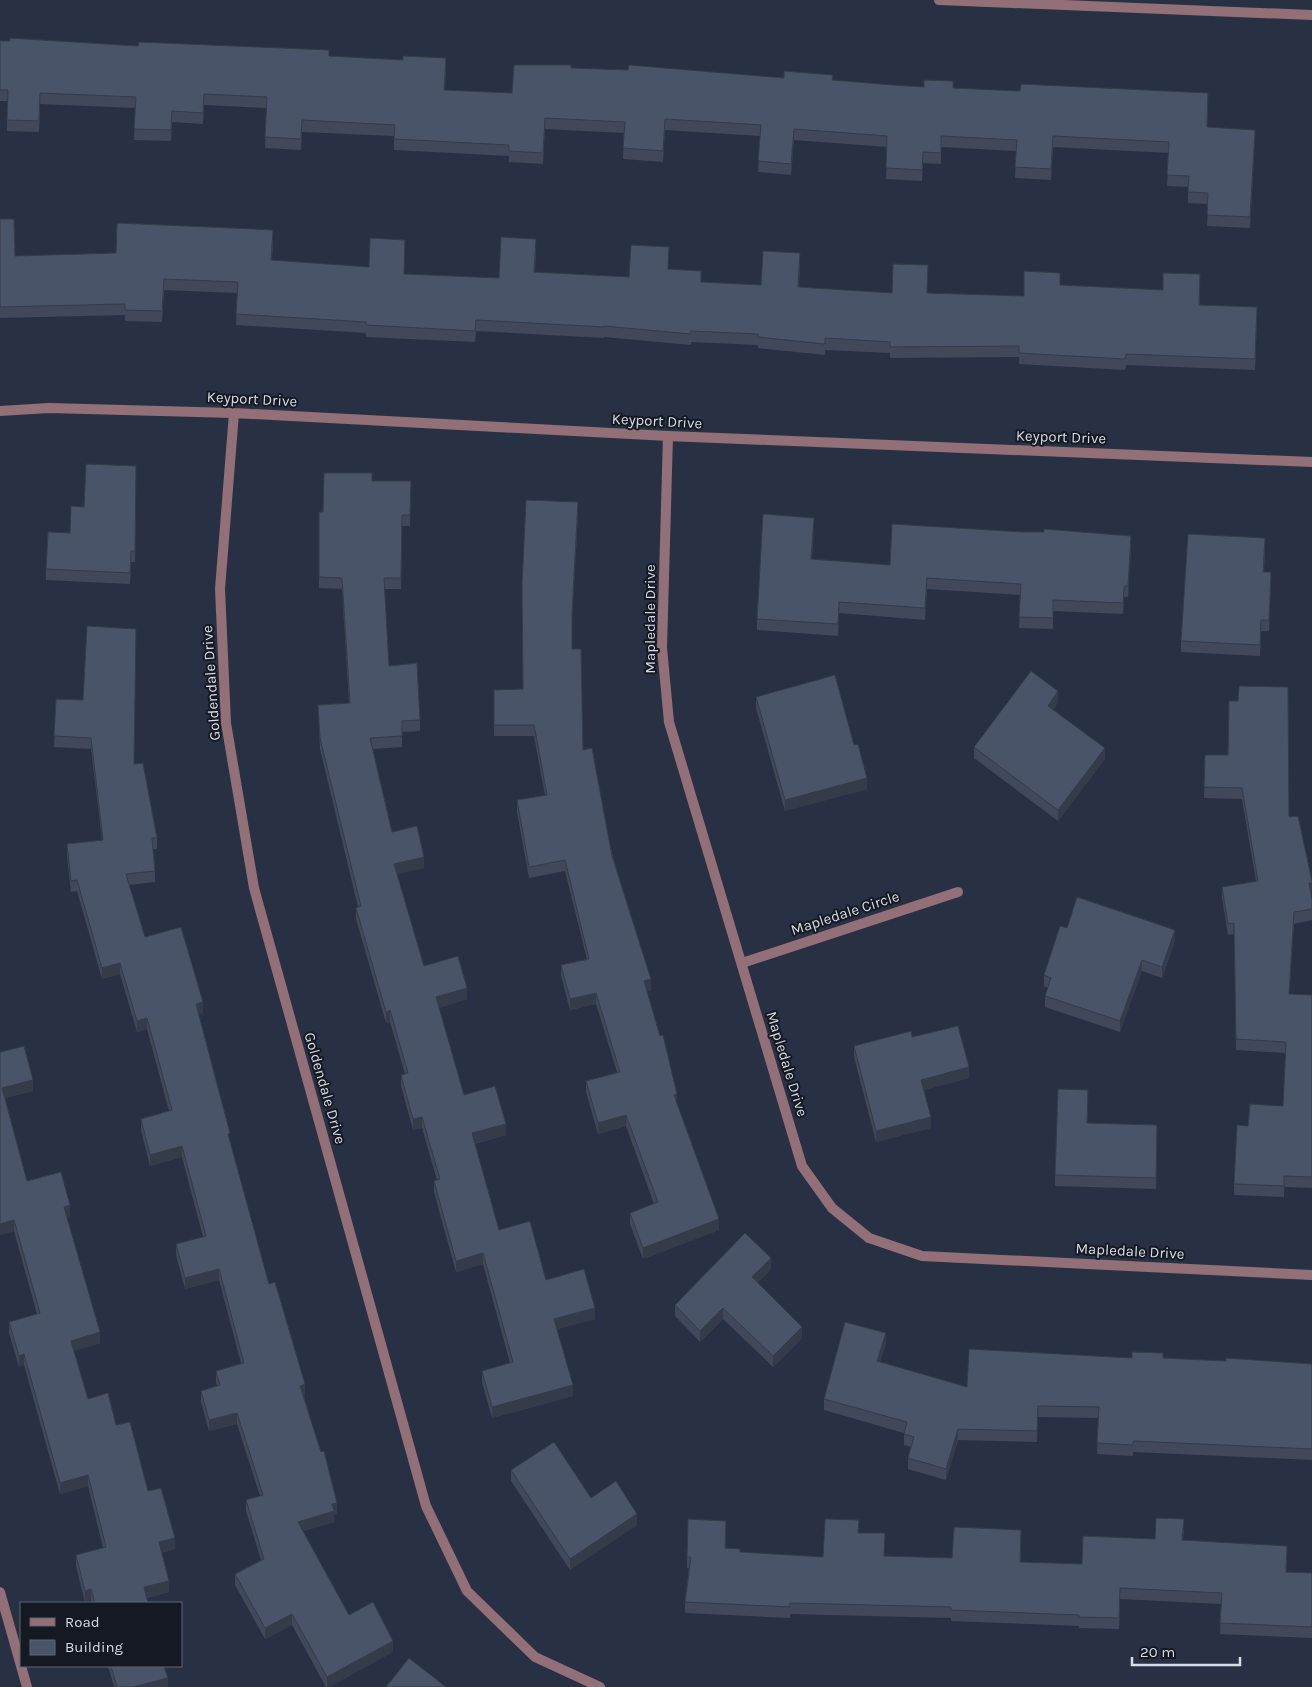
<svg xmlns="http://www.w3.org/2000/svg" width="1312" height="1687" font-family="Karla,sans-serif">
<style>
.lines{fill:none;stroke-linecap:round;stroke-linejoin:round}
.minor{stroke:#936f77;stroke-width:10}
.wall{fill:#404859}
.shaded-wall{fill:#343b49}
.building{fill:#4a5468;stroke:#343b49}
.labels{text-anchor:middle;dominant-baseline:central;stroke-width:4;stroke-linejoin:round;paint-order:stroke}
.street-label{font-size:15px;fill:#d6dce8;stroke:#151922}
</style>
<rect width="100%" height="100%" fill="#283144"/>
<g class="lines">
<!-- minor -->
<path class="minor" d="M939 0 1312 15
M0 411 49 408 234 413 668 436 1312 462
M234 413 220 589 226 723 254 888 426 1506 467 1591 535 1657 600 1687
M668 436 662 648 669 722 802 1166 832 1208 869 1238 922 1256 1312 1275
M742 963 958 892
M0 1592 27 1687"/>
</g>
<!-- wall -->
<path class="wall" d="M0 41 138 46 329 56 446 69 445 90 512 93 571 68 784 78 833 80 892 85 953 88 1208 104 1207 127 1255 141 1250 228 1207 226 1208 204 1188 203V187L1167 186 1169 153 1053 147 1051 180 1015 178 1016 151 941 147V164L923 163 922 181 886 179 887 147 794 140 791 175 758 172 760 136 665 130 663 162 623 159 624 133 545 129 543 164 509 162V156L394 150V136L302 132 301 150 265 148 266 108 204 105 203 124 172 122 171 141 134 140 135 108 40 104 39 132 7 131V101H0Z
M0 219 15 256 116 253 273 241 272 260 369 267 405 251 404 274 499 278 536 250 535 272 629 277 669 269 701 282 761 285 800 264 799 287 892 293 1024 296 1060 285 1163 290 1200 285V305L1257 318 1255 370 1126 365 1125 370 1019 364V357L890 358V353L825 350V355L758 348V345L691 342V345L604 337V338L476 331 475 342 366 337V333L236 325 237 293 164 290 162 322 125 321V315L0 318Z
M136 466 135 562H131L130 584 46 580V569L70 533 84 507Z
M372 481H411L410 526H402L401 589H384L389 666 420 720V731L402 732V747L373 749 392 832 424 868 397 874 424 966 467 999 439 1008 464 1095 506 1135 475 1144 499 1230 546 1280 595 1319 557 1329 573 1396 492 1418 482 1382V1371L510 1363 483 1264 456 1272 434 1192V1181L437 1180 422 1128 413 1130 401 1086V1075L405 1074 390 1022 386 1023 356 919V908L358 907 320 749 318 705 349 703 342 589 319 588V512H323Z
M578 513 572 624V649L583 750 651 990 647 991 677 1105 719 1230 643 1259 630 1224V1213L654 1204 626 1126 598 1134 586 1092V1081L617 1072 596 1004 570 1010 561 976V965L587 959 565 871 529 878 517 812V800L545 795 534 736H494V690L523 689Z
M814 529 812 559 890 565 1131 547 1128 597H1124L1123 614 1053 611V629L1019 628 1020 595 927 589 925 620 839 613 838 636 757 630V619Z
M1265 549 1264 572 1271 583 1269 631H1261L1260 656 1181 652V641Z
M756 697 867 789 785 811 756 708Z
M56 699 134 764 157 838V849H153L155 871V882L129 885 145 937 203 1013 199 1014 230 1142 269 1284 305 1395 304 1396 337 1514 334 1515V1522L303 1531 349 1615 393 1652 329 1687H326L292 1625 265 1639 235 1585V1574L261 1560 246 1511V1500L260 1496 237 1424 209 1431 201 1402V1391L217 1386 216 1382V1371L241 1363 219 1280 185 1289 176 1255V1244L203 1237 182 1157 150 1166 141 1130V1119L169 1111 147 1029 137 1032 120 974 102 979 77 891 71 892 67 856V844L102 840 91 749 54 747Z
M1058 702 1053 710 1105 759 1058 821 974 758V747Z
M1205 755 1289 817 1312 881V894H1311L1312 899V920L1294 924 1289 994 1312 995V1188L1284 1187V1197L1234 1195V1184L1248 1126 1283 1106 1286 1053 1236 1050 1234 934 1228 935 1222 898V887L1256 881 1242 799 1204 798Z
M1067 928 1175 941 1162 978 1142 971 1120 1032 1045 1007V996L1048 988 1044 986V975Z
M854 1046 969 1078 924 1090 931 1128 876 1142 854 1057Z
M0 1052 33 1091 5 1098 27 1181 70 1216 67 1217 100 1343 74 1351 88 1399 116 1425 148 1491 175 1549 161 1553 169 1592 147 1598 148 1603H92L91 1600 85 1602 76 1566V1555L103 1548 88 1486 60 1494 24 1365 19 1367 9 1333V1322L37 1314 14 1231 0 1235Z
M1088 1101 1087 1124 1157 1136 1156 1189 1055 1186V1175Z
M771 1269 757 1283 802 1338 773 1367 723 1319 700 1342 675 1316V1305Z
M886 1344 880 1362 967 1387 1132 1358 1163 1359 1226 1361 1312 1364V1460L1133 1452V1456L1097 1454 1098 1418 1038 1417 1037 1442 958 1440 946 1480 908 1469V1458L911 1447 904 1445V1433L824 1410V1399Z
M511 1470 591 1498 637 1525 570 1570 511 1481Z
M1184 1530 1183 1540 1287 1557 1286 1572 1312 1573V1638L1220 1634 1221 1604 1120 1599 1119 1629 1079 1628V1626L951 1621V1618L790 1614V1618L685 1613V1602L689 1568H687V1557L726 1532V1548L740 1552 823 1557 859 1533 885 1556 952 1558 1021 1541V1562L1082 1564Z
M108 1666H164L168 1687H114Z"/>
<!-- shaded-wall -->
<path class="shaded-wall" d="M545 118V129L543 164V153Z
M665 119V130L663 162V151Z
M794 129V140L791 175V164Z
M1255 130V141L1250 228V217Z
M1053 136V147L1051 180V169Z
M578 502V513L572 625V613Z
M814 518V529L811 570V559Z
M1131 536V547L1128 597V586Z
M1271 572V583L1269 631V620Z
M927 578V589L925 620V608Z
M839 602V613L838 636V624Z
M1058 691V702L1048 717V706Z
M1105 748V759L1058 821V810Z
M867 778V789L785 811V800Z
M424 857V868L394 875V864Z
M1309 883H1312V894H1309Z
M1294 912V924L1289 1005V994Z
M1175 930V941L1162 978V967Z
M1142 960V971L1120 1032V1021Z
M120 963V974L102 979V968Z
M651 979V990L644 992V981Z
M467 988V999L436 1009V997Z
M596 993V1004L570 1010V999Z
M203 1002V1013L196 1015V1004Z
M390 1010V1022L386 1023V1012Z
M147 1018V1029L137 1032V1021Z
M969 1067V1078L921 1091V1080Z
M33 1080V1091L2 1099V1088Z
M677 1094V1105L674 1095Z
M626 1115V1126L598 1134V1123Z
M422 1117V1128L413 1130V1119Z
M931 1117V1128L876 1142V1131Z
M506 1124V1135L472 1144V1133Z
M182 1146V1157L150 1166V1155Z
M70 1205V1216L64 1218V1207Z
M719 1219V1230L643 1259V1248Z
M14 1220V1231L0 1235V1224Z
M483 1253V1264L456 1272V1261Z
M771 1258V1269L752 1288V1277Z
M219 1269V1280L185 1289V1278Z
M595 1308V1319L554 1330V1319Z
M723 1308V1319L700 1342V1331Z
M802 1327V1338L773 1367V1356Z
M100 1332V1343L71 1352V1341Z
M886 1333V1344L877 1372V1361Z
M24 1354V1365L19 1367V1356Z
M305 1384V1395L300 1397V1386Z
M573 1385V1396L492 1418V1407Z
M237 1413V1424L209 1431V1420Z
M958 1429V1440L946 1480V1469Z
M88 1475V1486L60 1494V1483Z
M337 1503V1514L334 1515V1522L298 1533V1522L332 1504Z
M637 1514V1525L570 1570V1559Z
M175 1538V1549L159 1553V1542Z
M169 1581V1592L144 1598V1587Z
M91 1589V1600L85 1602V1591Z
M292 1614V1625L265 1639V1628Z
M393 1641V1652L329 1687H327V1677Z
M168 1678V1687H133Z"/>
<!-- building -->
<path class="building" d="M10 38 138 46 139 42 329 50V56L403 60V56L446 58 444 90 512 93 514 65H571V68L628 70 629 65 784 78V71L833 75 832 80 892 85 924 87V80L953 81V88L1020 91 1021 84 1208 93 1207 127 1255 130 1250 217 1207 215 1208 193 1188 192 1189 176 1167 175 1169 142 1053 136 1051 169 1015 167 1017 140 941 136V153L923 152 922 170 886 168 887 136 794 129 791 164 758 161 761 125 665 119 663 151 623 148 625 122 545 118 543 153 509 151V145L394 139 395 125 302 120 301 139 265 137 267 97 204 94 203 113 172 111 171 130 134 129 136 97 40 93 39 121 7 120 8 90H0V41H10Z
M0 219H14L15 256 116 253 117 223 254 229 273 230 271 260 369 267 370 238 405 240 404 274 499 278 501 237 536 239 534 272 629 277 631 245 669 247 668 269 701 271V282L761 285 763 251 800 253 798 287 892 293 893 264 928 265 927 293 1024 296V271L1060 273V285L1163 290V273L1200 274 1199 305 1257 307 1255 359 1126 354 1125 359 1019 353V346L890 347V342L825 338V344L758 337V334L691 331V334L604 326V327L476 320 475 331 366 325V322L236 314 238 282 164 279 162 311 125 310V304L0 307Z
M86 464 136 466 135 551H131L130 573 46 569 48 532 70 533 71 506 84 507Z
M324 473H372V481H411L410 515H402L401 578H384L389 666 417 663 420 720 402 721V736L370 738 392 832 417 826 424 857 394 864 424 966 458 956 467 988 436 997 464 1095 495 1086 506 1124 472 1133 499 1230 530 1221 546 1280 584 1269 595 1308 554 1319 573 1385 492 1407 482 1371 513 1362 483 1253 456 1261 434 1181 440 1179 422 1117 413 1119 401 1075 408 1073 390 1010 386 1012 356 908 361 906 320 738 318 705 350 703 342 578 319 577V512H323Z
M526 500 578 502 572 613V649H581L583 750 592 748 612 856 651 979 644 981 660 1036 663 1035 677 1094 674 1095 719 1219 643 1248 630 1213 658 1202 626 1115 598 1123 586 1081 620 1072 596 993 570 999 561 965 589 959 565 860 529 867 517 800 547 795 534 725H494V690L523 689 522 584Z
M763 514 814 518 811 559 890 565 892 524 1023 532H1044V529L1131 536 1128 586H1124L1123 603 1053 600V618L1019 617 1021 584 927 578 925 608 839 602 838 624 757 619Z
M1188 534 1265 538 1263 572H1271L1269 620H1261L1260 645 1181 641Z
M87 626 136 629 134 764 143 763 157 838H152L155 871 126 874 145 937 181 927 203 1002 196 1004 230 1133 228 1134 269 1284 275 1282 305 1384 300 1386 321 1452 324 1451 337 1503 332 1504 334 1511 298 1522 349 1615 373 1602 393 1641 327 1677 292 1614 265 1628 235 1574 264 1559 246 1500 263 1495 237 1413 209 1420 201 1391 220 1385 216 1371 244 1363 219 1269 185 1278 176 1244 206 1236 182 1146 150 1155 141 1119 172 1110 147 1018 137 1021 120 963 102 968 77 880 71 881 67 844 103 840 91 738 54 736 56 699 83 700Z
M1031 671 1058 691 1048 706 1105 748 1058 810 974 747Z
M835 675 854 745 858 744 867 778 785 800 756 697Z
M1239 686 1288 687 1289 817 1298 816 1312 881V883H1309L1312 899V909L1294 912 1289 994 1312 995V1177L1284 1176V1186L1234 1184 1237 1125 1248 1126 1250 1104 1283 1106 1286 1042 1236 1039 1234 923 1228 924 1222 887 1258 881 1242 788 1204 787 1205 755H1228L1229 701H1238Z
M1077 897 1175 930 1162 967 1142 960 1120 1021 1045 996 1051 978 1044 975 1060 926 1067 928Z
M958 1026 969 1067 921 1080 931 1117 876 1131 854 1046 911 1031 912 1037Z
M24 1046 33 1080 2 1088 27 1181 61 1172 70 1205 64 1207 100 1332 71 1341 88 1399 108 1393 116 1425 130 1422 148 1491 161 1488 175 1538 159 1542 169 1581 144 1587 148 1603H95L91 1589 85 1591 76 1555 106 1547 88 1475 60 1483 24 1354 19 1356 9 1322 40 1313 14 1220 0 1224V1052Z
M1058 1089 1088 1090 1087 1123 1157 1125 1156 1178 1055 1175Z
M745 1233 771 1258 752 1277 802 1327 773 1356 723 1308 700 1331 675 1305Z
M845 1322 886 1333 877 1361 967 1387 969 1349 1132 1358V1352L1163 1353V1358L1226 1361V1358L1312 1364V1449L1133 1441V1445L1097 1443 1099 1407 1038 1406 1037 1431 958 1429 946 1469 908 1458 914 1437 904 1434 907 1422 824 1399Z
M554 1442 591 1498 616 1481 637 1514 570 1559 511 1470Z
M1156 1518 1184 1519 1182 1540 1287 1546 1286 1572 1312 1573V1627L1220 1623 1222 1593 1120 1588 1119 1618 1079 1617V1615L951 1610V1607L790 1603V1607L685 1602 691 1557H687L688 1519 726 1521 725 1548 740 1549V1552L823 1557 825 1519 859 1520 858 1533H885L884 1556 952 1558 954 1527 1021 1530 1020 1562 1082 1564 1083 1536 1155 1539Z
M409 1658 446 1687H386Z
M111 1666H164L168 1678 133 1687H117Z"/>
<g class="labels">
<!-- street labels -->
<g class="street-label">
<text transform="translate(252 399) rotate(3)">Keyport Drive</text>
<text transform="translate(657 421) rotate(3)">Keyport Drive</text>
<text transform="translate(1061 437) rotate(2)">Keyport Drive</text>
<text transform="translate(650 619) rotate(-90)">Mapledale Drive</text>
<text transform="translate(211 683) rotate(-94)">Goldendale Drive</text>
<text transform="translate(845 913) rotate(-18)">Mapledale Circle</text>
<text transform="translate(787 1064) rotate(73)">Mapledale Drive</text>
<text transform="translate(325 1088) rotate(74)">Goldendale Drive</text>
<text transform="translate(1130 1251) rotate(3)">Mapledale Drive</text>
</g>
</g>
<!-- legend -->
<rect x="20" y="1602" width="162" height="65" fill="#151922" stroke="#626771"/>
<rect x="30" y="1618" width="25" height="8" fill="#936f77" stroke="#626771"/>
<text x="65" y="1627" font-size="15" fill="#d6dce8">Road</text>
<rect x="30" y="1640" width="25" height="15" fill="#4a5468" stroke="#626771"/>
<text x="65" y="1652" font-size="15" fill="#d6dce8">Building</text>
<!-- scale -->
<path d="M1132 1657v8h108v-8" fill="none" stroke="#d6dce8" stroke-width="2.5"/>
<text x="1140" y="1657" font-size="15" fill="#d6dce8" stroke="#151922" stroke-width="4" paint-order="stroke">20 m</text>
</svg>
